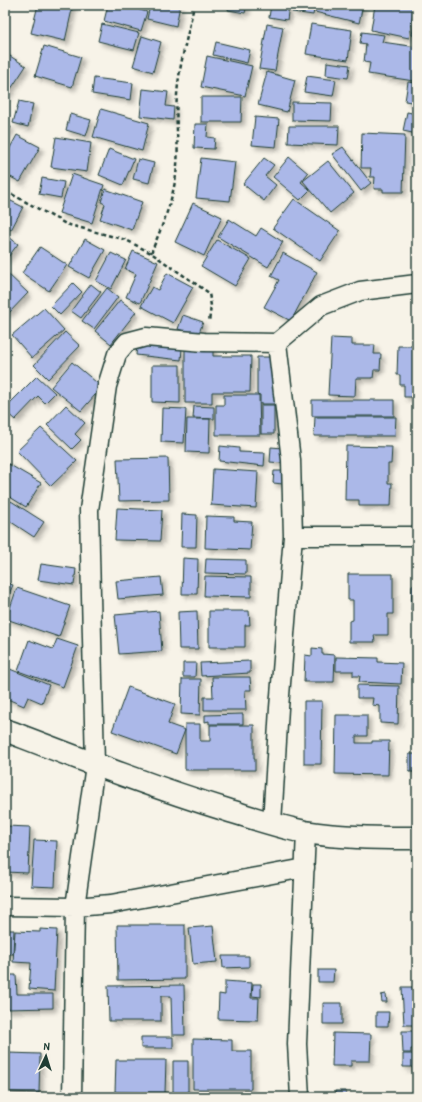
<svg xmlns="http://www.w3.org/2000/svg" width="422" height="1102" font-family="'Patrick Hand',sans-serif">
<style>
.building{fill:#abb8e8;stroke:#1f3d34;filter:url(#shadow)}
.lines{fill:none;stroke-linecap:round;stroke-linejoin:round}
.street-casing{stroke:#1f3d34;stroke-width:21}
.secondary-casing{stroke:#1f3d34;stroke-width:25}
.path{stroke:#1f3d34;stroke-width:2.5;stroke-dasharray:4 3;stroke-linecap:butt}
.street{stroke:#f7f3e8;stroke-width:18}
.secondary{stroke:#f7f3e8;stroke-width:22}
</style>
<defs>
<filter id="shadow"><feDropShadow dx="3.5" dy="3.5" stdDeviation="2" flood-color="#0004"/></filter>
</defs>
<rect width="100%" height="100%" fill="#f7f3e8"/>
<filter id="ink" filterUnits="userSpaceOnUse"><feTurbulence type="fractalNoise" baseFrequency=".025" numOctaves="2"/><feDisplacementMap in="SourceGraphic" scale="8" xChannelSelector="R" yChannelSelector="G"/><feConvolveMatrix kernelMatrix="1 2 1 2 8 2 1 2 1" color-interpolation-filters="sRGB"/></filter>
<g filter="url(#ink)">
<!-- building -->
<path class="building" d="M38 5H73L65 41 31 33Z
M108 5H123L147 12 141 31 104 21Z
M150 5H180L176 26 147 19Z
M229 5H247L245 13 228 10Z
M271 5H289L287 20 269 17Z
M294 5H315L313 15 292 12Z
M316 5H363L359 23 315 12Z
M375 5H399L414 7 409 38 371 30Z
M417 9V36L412 35Z
M102 24 139 33 134 50 98 41Z
M267 24 283 27 275 71 259 69Z
M311 24 352 30 348 60 306 54Z
M362 32 384 35 382 42 417 47V58L414 81 368 74 370 63 364 62 366 44 360 43Z
M142 36 161 42 153 72 133 66Z
M216 42 250 50 247 63 213 55Z
M44 46 81 57 72 87 35 76Z
M5 53 26 66 5 98Z
M207 56 252 66 245 96 201 87Z
M327 62 350 65 348 78 326 75Z
M267 72 295 80 287 112 258 105Z
M307 76 336 80 333 96 304 92Z
M94 78 133 83 131 100 92 94Z
M408 82 417 83V103L405 101Z
M143 89 168 92 166 106 174 107 173 120 140 116Z
M201 97H242L241 122H201Z
M19 101 33 104 28 127 13 123Z
M292 102 332 103 331 121 292 120Z
M101 109 149 123 142 151 93 137Z
M407 112 417 114V134L403 131Z
M70 114 91 120 86 136 66 130Z
M255 117 279 119 276 147 252 145Z
M5 124 11 127 5 139Z
M195 124H208L207 137 215 138 214 149 194 148Z
M289 126H339L338 145 288 143Z
M362 133 405 135 403 192H383V189H374L375 177H370L371 168H361Z
M17 135 40 147 20 182 5 174V157Z
M56 137 91 143 87 172 51 167Z
M413 146H417V171L412 170Z
M343 147 371 183 361 191 332 154Z
M109 149 134 159 123 185 99 175Z
M289 157 308 173 301 182 310 190 300 200 273 177Z
M201 158 235 162 230 201 196 198Z
M264 158 274 165 265 176 276 185 264 201 243 184Z
M138 159 154 163 149 183 133 179Z
M328 161 354 193 330 213 303 181Z
M72 174 104 185 92 223 59 213Z
M42 178 64 182 61 198 39 194Z
M105 189 142 202 132 230 100 219 105 204 101 202Z
M5 198 23 207 11 230 5 227Z
M294 199 340 231 320 261 273 228Z
M193 203 222 217 204 256 175 242Z
M229 219 256 236 261 228 283 242 268 267 218 237Z
M5 234 18 244 5 261Z
M85 239 105 250 89 278 69 267Z
M217 240 251 259 235 286 201 266Z
M40 247 67 265 49 291 22 273Z
M133 251 158 262 140 303 126 297 136 274 125 269Z
M111 253 126 260 111 289 96 281Z
M283 253 317 272 291 321 264 307 279 280 271 276Z
M6 272 28 293 8 314 5 312Z
M167 273 193 287 173 323 141 306 152 287 158 290Z
M73 283 82 292 60 315 51 306Z
M91 284 101 292 81 318 71 311Z
M107 288 118 297 94 329 82 321Z
M120 300 136 312 111 344 95 331Z
M44 308 64 330 32 358 12 335Z
M183 315 203 322 198 336 178 329Z
M65 332 80 346 48 379 34 365Z
M331 338 352 339V345H375L374 354H381L380 370H374L373 378H356L355 396 328 395Z
M137 344 182 349 181 360 136 355Z
M398 346H416L417 348V397H404V385H400V375H397Z
M185 347H213V356H251L250 392H212V403H185Z
M257 357H276L275 404H260V395L257 394Z
M72 362 102 387 81 411 51 387Z
M152 365H180V403L152 402Z
M37 376 55 393 45 403 38 396 15 420 5 411V408Z
M224 395H259L260 435H216V405H224Z
M312 400H394V416H312Z
M66 405 85 423 75 434 81 440 72 449 47 425Z
M261 405H274V434H261Z
M194 406 214 407V419L193 418Z
M162 408 186 409 184 443 161 442Z
M315 417H396L395 436H314Z
M187 419H210L209 453 186 452Z
M41 428 77 461 51 486 17 451Z
M220 446 239 448V452L265 453 264 466 219 461Z
M346 446 392 447 391 464H388V483H392L391 506H359V500H345Z
M271 447 283 448 282 463 270 462Z
M168 458 169 500 119 501 117 459Z
M5 462 41 483 26 507 5 494Z
M213 469 258 472 256 508 211 505Z
M274 471H284L283 484 273 483Z
M11 501 44 522 34 537 5 518V510Z
M117 508 162 510 160 541 115 540Z
M182 514 197 515 196 547H181Z
M206 516 234 517V521L252 522 250 550 205 548Z
M183 558 198 559 197 594H182Z
M206 559 246 560V574L205 573Z
M41 564 76 569 74 585 38 580Z
M348 574H393V614H388V635H374L375 642H349V621L353 620V600H348Z
M205 576 251 577V597L204 596Z
M161 577 163 595 118 599 116 581Z
M5 582 13 585 6 601H5Z
M412 585H417V610H411Z
M17 588 70 606 59 637 6 619Z
M159 611 162 651 119 654 115 615Z
M197 611 198 649H179L178 612Z
M209 611H249L250 625H245V647H209Z
M57 639 78 646 63 687 18 671 29 640 53 649Z
M312 648 322 649V654L335 655 334 682H304L305 655 312 656Z
M336 657 378 658V662L402 663 401 684 359 682 360 676H353V671H336Z
M250 661V673L201 676 200 663Z
M183 663H196L195 677H183Z
M5 667 49 685 42 703 28 697 24 706 5 698Z
M212 677H250L251 690H245L246 710H204V697H213Z
M182 679H201L200 715 181 714Z
M357 685 399 686 398 724 380 723V706L372 705 373 698H357Z
M128 687 175 704 168 724 185 730 176 754 112 731Z
M304 701H322L321 764H304Z
M243 714V724H209V721L205 722V715Z
M336 715H367V736H356V743H372V741H389L388 775 335 774Z
M185 724H200V741H210V725H254V759H255V770H185Z
M409 754H417V772H409Z
M6 826 30 827 28 873 5 872Z
M34 840 57 841 55 887 31 886Z
M117 925H185V979L118 980Z
M213 926 217 962 193 964 189 928Z
M40 929 57 930 54 991 29 989 31 963 13 962 15 931 40 932Z
M5 930H14L13 954H5Z
M222 956H249V967L223 968Z
M318 970H334L333 982H318Z
M5 975H16L17 994H53V1008L5 1009Z
M225 981 252 983 251 998H259L258 1020 218 1019 219 994 225 995Z
M253 984H261V997L252 996Z
M184 985 185 1035H172L171 996H161V1021H109L108 986Z
M402 987H417V1025H404Z
M386 994 387 1002H382L381 995Z
M323 1003H342V1024H323Z
M376 1012H389L388 1026H376Z
M402 1031H417V1049H411V1053H403Z
M333 1033 371 1034 370 1061H351V1066H332Z
M141 1037H173V1048H141Z
M193 1039 232 1040V1051H251V1089H193Z
M8 1053 40 1054 39 1093 7 1092Z
M403 1054H417V1097H413V1067H403Z
M116 1060H166L165 1093 115 1092Z
M173 1061H188V1093H173Z
M335 1091H346V1096L336 1097Z"/>
<g class="lines">
<defs>
<path id="street" d="M293 536H417
M272 823 279 708 293 536 291 460 277 343
M5 906 75 907 111 904 305 868
M72 1097 75 907 95 765 89 510 107 386 117 354 127 342 146 337 204 342 277 343 321 306 360 291 417 284
M300 1097 297 1044 306 832"/>
<path id="secondary" d="M5 730C78 758 152 787 227 810 253 818 279 827 305 832 342 838 380 838 417 838"/>
</defs>
<!-- street casing -->
<use href="#street" class="street-casing"/>
<!-- secondary casing -->
<use href="#secondary" class="secondary-casing"/>
<!-- path -->
<path class="path" d="M6 191 66 224 126 240 151 253 209 293 211 306 209 322
M151 253C163 224 175 196 177 165 179 143 175 119 177 95 179 65 188 35 194 5"/>
<!-- street -->
<use href="#street" class="street"/>
<!-- secondary -->
<use href="#secondary" class="secondary"/>
</g>
</g>
<!-- margin -->
<rect width="422" height="1102" fill="none" stroke="#f7f3e8" stroke-width="20"/>
<rect x="10" y="10" width="402" height="1082" fill="none" stroke="#1f3d34" stroke-width="1.5" filter="url(#ink)"/>
<!-- north arrow -->
<g transform="translate(46 1056) rotate(4)" stroke="#f7f3e8" stroke-width="3" paint-order="stroke">
<path d="M0-3L7 15L0 10L-7 15Z" fill="#1f3d34"/>
<text y="-6" font-size="11" font-weight="bold" text-anchor="middle" fill="#1f3d34">N</text>
</g>
</svg>
